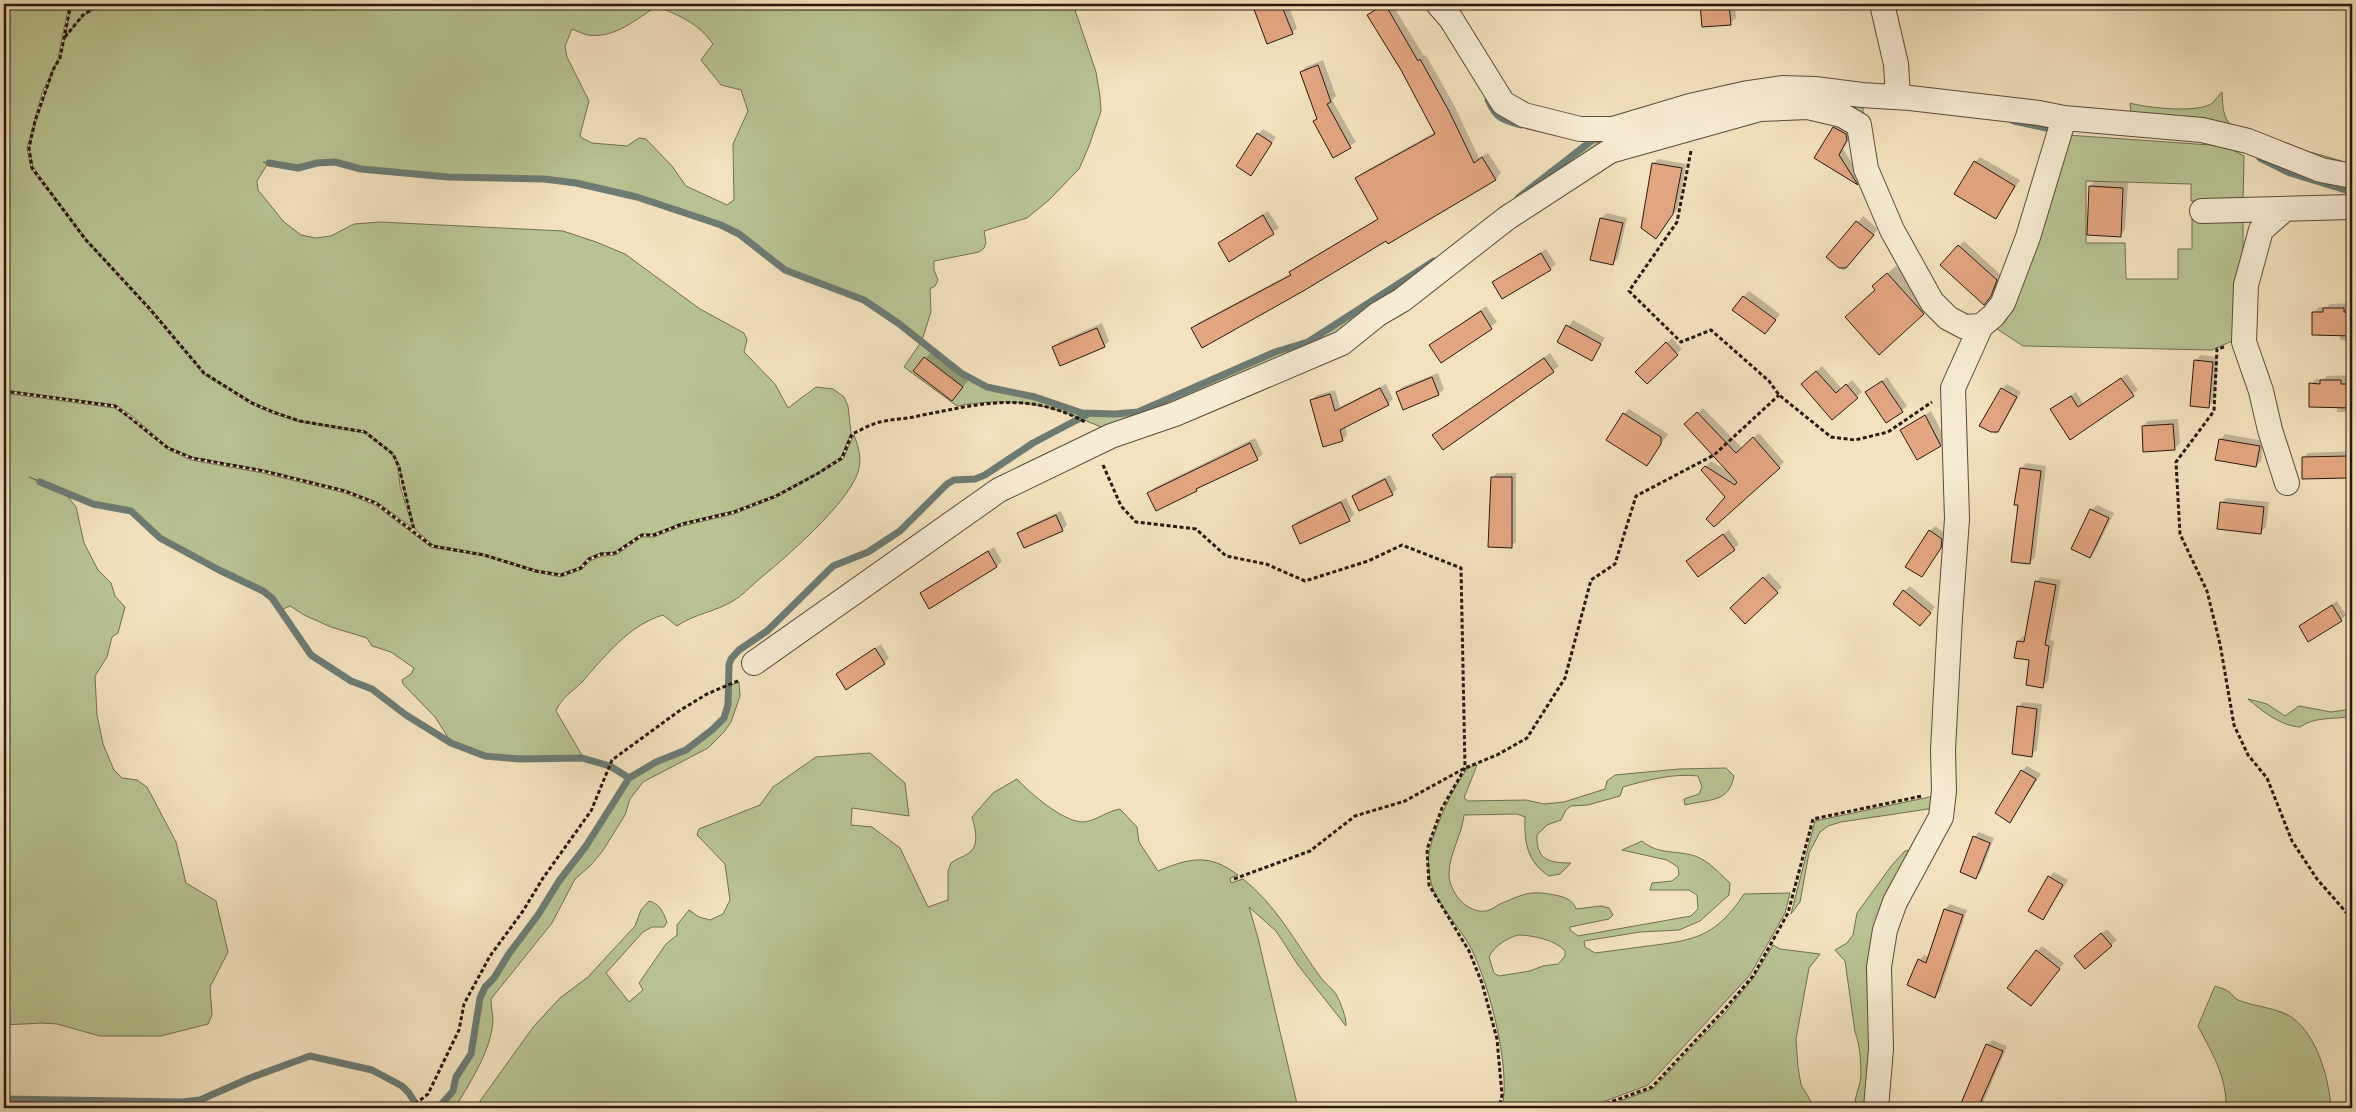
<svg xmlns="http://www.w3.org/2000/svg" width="2356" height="1112" font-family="Alegreya,serif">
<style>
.green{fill:#b9c392;stroke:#706e50;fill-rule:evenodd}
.shadow{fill:#0003}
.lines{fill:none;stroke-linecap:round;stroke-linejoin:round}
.stream{stroke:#6d7b72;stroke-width:7}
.building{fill:#e3a682;stroke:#28180e}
.minor-casing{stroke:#5b4a3a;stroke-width:26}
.path{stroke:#28180e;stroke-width:3;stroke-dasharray:4 2.5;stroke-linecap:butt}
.minor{stroke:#f7ecd4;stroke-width:24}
</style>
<rect width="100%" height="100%" fill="#f3e2bd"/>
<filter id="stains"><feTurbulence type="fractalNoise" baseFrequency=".004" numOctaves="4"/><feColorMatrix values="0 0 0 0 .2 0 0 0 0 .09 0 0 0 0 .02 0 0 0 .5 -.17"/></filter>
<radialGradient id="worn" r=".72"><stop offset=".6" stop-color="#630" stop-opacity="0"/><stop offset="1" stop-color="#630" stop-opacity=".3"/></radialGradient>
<!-- green -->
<path class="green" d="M4 4H69L58 58 42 93 27 148 31 168 86 241 149 310 203 374 251 404 272 413 299 422 365 433 392 454 398 467 400 486 413 528 377 502 345 490 264 470 192 457 168 447 132 416 116 405 4 390Z
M71 4H101L83 16 65 36Z
M102 4H1073L1096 72 1100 96 1101 111 1089 146 1079 169 1049 200 1027 218 984 231 986 243 984 248 979 252 934 261V270L938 280 935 286 930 289 931 312 922 340 864 299 841 289 812 281 785 269 739 234 722 225 637 197 577 183 544 179 448 176 361 168 335 161 317 163 298 168 263 162 268 163 257 181 258 190 284 222 301 235 316 238 331 236 354 224 380 222 563 231 596 242 625 254 700 309 744 333 747 340 744 352 775 384 788 408 816 387 833 389 844 397 848 406 851 433 841 457 817 473 776 495 733 511 682 523 653 534H641L615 552 601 553 588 558 580 567 560 574 536 570 484 554 433 545 415 529 402 485 400 467 393 453 365 431 300 421 273 411 252 402 204 373 151 309 87 240 33 167 29 148 36 121 53 70 60 58 65 37 83 16ZM657 6C681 17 697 22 713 44L701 60 721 85 741 90 748 111 733 144 734 200 727 205 686 186 672 166 646 139 639 138 627 146 592 143 582 138 580 135 589 101 567 57 565 46 572 29C577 31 583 34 588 35 615 39 636 19 657 6Z
M2222 92C2223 106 2222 118 2233 127L2282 144 2352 164 2010 102 2131 112 2130 103C2147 108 2196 113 2211 104 2215 101 2218 96 2222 92Z
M1808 99 1863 107V138L1808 106 1610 150 1342 342 1108 430 1082 419 1088 414 1115 415 1138 412 1275 353 1308 343 1338 325 1439 258 1590 143 1609 142Z
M2067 135 2225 146 2244 156 2243 203 2191 201V184L2086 181V243H2125L2126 279H2178V249H2192V217H2243V280L2239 338 2212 350 2023 346 1997 329 2025 279Z
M921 342 960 373 987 388 1035 397 1083 415 1080 418C1037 401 1003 398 957 406L904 367Z
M4 393 115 408 130 418 167 449 191 460 263 473 345 493 375 505 431 547 484 556 535 572 561 577 582 569 590 561 602 556 616 555 642 537H654L682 526 734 514 777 497 843 459 854 435C859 448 862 458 858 472 848 504 784 559 757 581 749 588 742 596 733 601 715 612 694 614 677 626L663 615C629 625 605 656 582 682 573 691 561 698 556 711L583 757 500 756 474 752 451 742 435 717 403 684 402 680 411 674 414 668 391 652 372 646 367 638 331 627 304 615 290 606 281 610 273 597 264 590 219 569 161 536 132 510 94 502 29 477 66 494 76 507 84 543 98 570 111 583 115 596 125 607 118 633 112 637 107 657 95 676 97 715 103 744 114 770 122 778 137 780 147 787 176 842 186 883 216 901 228 952 210 987 212 1015 208 1024 161 1036H100L57 1024 42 1023 4 1025Z
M739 682 740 696 731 722 724 732 708 748 643 782 630 799 625 815 602 852 590 866 575 879 552 923 491 999C491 1007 493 1015 493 1022 490 1053 470 1082 455 1108H440L454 1092 457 1078 472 1055 481 999 486 988 495 979 509 956 540 916 560 882 587 847 630 779 656 763 686 751 714 730 725 719 730 706 731 685Z
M2248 699 2267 704 2285 716 2299 706 2331 712 2352 709V716C2334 720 2315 716 2300 727 2281 726 2262 711 2248 699Z
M870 753 905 783 909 816 852 808 851 825 872 827 900 848 928 907 948 900V871L951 863C957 858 964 857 969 853 980 845 975 828 972 817L993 793 1017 779C1030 793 1063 822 1083 822 1096 821 1107 811 1120 809L1137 827 1139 842 1158 871C1190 858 1209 853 1238 875L1230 878 1231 883 1243 879C1275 904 1295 941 1318 974 1323 982 1331 987 1336 994 1340 1001 1347 1019 1346 1026L1298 965 1276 931 1249 907 1258 938 1298 1108H475L534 1026 560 998 588 977 635 926 641 910 649 901C660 904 663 912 667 922L664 927H652L643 932 606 973 629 1002 643 990 639 983 666 944 677 935V925L689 910 699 917 710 920 723 914 730 900 725 864 697 835 699 829 760 805 773 787 816 757Z
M1477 765 1464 798 1468 801 1526 800 1544 804 1564 802 1605 789 1607 781 1615 775 1679 769 1726 768 1734 776C1729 803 1709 799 1685 805L1684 799 1699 794 1702 787 1698 776C1674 773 1647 780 1623 787L1620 796 1588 805 1571 806 1566 810 1561 820 1547 825 1537 835C1536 860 1549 863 1571 863L1560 874 1549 876C1527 862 1524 842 1525 817L1517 814 1464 815C1462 835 1449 854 1449 874 1449 892 1467 914 1486 911 1491 910 1496 906 1500 904 1524 894 1529 890 1555 895 1565 897 1573 900 1576 909L1601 906 1609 908 1613 915 1609 919 1570 927V930L1578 936 1691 916 1698 909 1697 895 1689 890H1650L1652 883 1672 881 1679 875 1678 867 1667 860 1622 850 1642 841C1658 855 1676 850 1695 856 1709 861 1719 873 1730 883L1729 895 1700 921 1679 930 1640 932 1584 941 1585 947 1595 953C1613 951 1630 948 1648 946 1697 940 1716 936 1744 894L1790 893 1785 913 1750 975 1648 1085 1587 1108H1502C1511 1068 1490 988 1472 950 1461 928 1441 910 1432 886 1429 877 1427 857 1430 848 1435 828 1453 786 1467 770 1469 767 1473 766 1477 765ZM1518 935C1532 935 1556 940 1565 951V956L1558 964 1543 966 1530 971 1499 976 1494 973 1489 957C1495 945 1506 939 1518 935Z
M1939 795 1936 815 1928 809 1841 822 1828 826 1820 832 1809 853 1800 902 1791 914 1815 821Z
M1919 848 1890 900 1871 1108H1855C1854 1097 1860 1087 1861 1076 1861 1063 1860 1044 1855 1032L1845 961 1835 950 1847 943 1853 935 1857 913 1892 865 1905 851Z
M1773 945 1780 949 1820 954 1809 968 1796 1039 1798 1067 1801 1085 1815 1108H1601L1653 1089 1726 1012 1754 977Z
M2215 986C2220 988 2226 989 2229 992 2233 995 2234 998 2238 1000 2253 1006 2270 1007 2286 1014 2316 1029 2329 1078 2331 1108H2226C2227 1077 2212 1053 2198 1026Z"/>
<!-- shadow -->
<path class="shadow" d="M1253 4H1288L1297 28 1292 33 1268 42Z
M1384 4H1392L1424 56 1426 55 1454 105 1479 158 1488 153 1501 173 1496 179 1388 242 1386 239 1193 328 1198 323 1292 273 1296 267 1379 218 1357 178 1362 173 1435 132 1402 70 1369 15Z
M1701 4H1735L1736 18 1730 23 1703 26Z
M1323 60 1336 96 1332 100 1356 142 1334 156 1314 121 1318 118 1301 72 1306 67Z
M1839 122 1852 134 1843 149 1862 179 1858 184 1815 158Z
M1263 129 1276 137 1251 174 1258 134Z
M1980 157 2020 180 1996 217 1975 162Z
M1658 159 1686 164 1678 208 1656 237 1653 164Z
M2095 181 2128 183 2125 230 2120 235 2090 186Z
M1268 211 1279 228 1229 260 1219 243Z
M1607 213 1627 218 1618 258 1612 264 1592 259 1601 218Z
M1863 216 1878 229 1843 270 1828 257Z
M1964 241 2001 275 1996 290 1990 298 1959 246Z
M1546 249 1556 264 1550 269 1494 282Z
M1896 266 1932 305 1879 353 1877 290 1882 278Z
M1749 291 1780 314 1765 333 1744 296Z
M2352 303V341L2340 340V334L2314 312 2319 307H2327L2330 304Z
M1486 306 1497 322 1442 362 1431 345Z
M1573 320 1605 338 1591 359 1559 341Z
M1102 323 1109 341 1104 346 1054 347 1059 342Z
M1672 338 1682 349 1647 383 1637 372Z
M931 352 968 381 952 400 915 371Z
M1550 353 1559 366 1553 371 1434 435Z
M2201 355 2218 357 2214 401 2208 406 2195 361Z
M1822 366 1842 389 1852 380 1862 392 1832 418 1808 379Z
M1438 373 1444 389 1439 394 1404 408 1397 393 1402 387Z
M2127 374 2138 390 2070 438 2052 409 2076 392 2083 403Z
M2352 375V412H2337V406L2311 384 2316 379H2323L2327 376Z
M1887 377 1907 406 1886 422 1866 393Z
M1386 384 1393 399 1388 404 1345 426 1347 435 1342 440 1312 400 1317 395 1335 390 1340 407Z
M2007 384 2021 392 2001 428 1996 434 1981 425 2002 389Z
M1703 408 1742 448 1759 433 1784 462 1779 467 1727 497 1703 470 1711 461 1730 473 1686 424Z
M1629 409 1668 434 1647 464 1624 414Z
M1931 411 1946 440 1940 445 1901 430Z
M2178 419 2180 443 2174 449 2143 426 2148 421Z
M2225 434 2264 441 2261 461 2256 466 2220 440Z
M1255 438 1263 454 1257 459 1201 485 1196 490 1149 494 1154 488Z
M2352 451V473L2348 477 2303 458 2308 453Z
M2026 463 2046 466 2035 557 2030 562 2019 504 2021 469Z
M1497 473H1516V542L1511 546 1492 478Z
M1390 475 1397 489 1392 494 1353 496 1358 491Z
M1346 498 1354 514 1349 520 1293 526 1298 521Z
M2226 498 2269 502 2266 527 2261 532 2221 503Z
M2097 505 2114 513 2095 551 2089 557 2091 510Z
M1061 511 1067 525 1062 530 1018 533 1024 528Z
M1935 526 1946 534V541L1922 576 1930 531Z
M1729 530 1739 544 1734 549 1688 561Z
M994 547 1002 561 997 566 930 607 921 593 927 588Z
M1769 573 1782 587 1745 622 1732 608Z
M2041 577 2061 580 2050 640 2054 641 2048 681 2043 686 2031 659 2018 641 2023 636H2026L2036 582Z
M1910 586 1935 607 1925 619 1904 591Z
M2337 601 2346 615 2341 620 2300 626Z
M881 644 889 658 884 663 838 674Z
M2023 702 2042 704 2037 750 2031 755 2018 707Z
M2027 766 2041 774 2010 821 2022 771Z
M1979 832 1994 838 1981 872 1976 877 1974 837Z
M2054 872 2068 880 2043 918 2049 877Z
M1950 904 1967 910 1940 991 1935 996 1919 960 1924 955 1929 957 1945 909Z
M2107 929 2117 940 2111 945 2081 951Z
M2042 946 2064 963 2036 1000 2037 951Z
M1992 1040 2007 1046 1981 1108H1960L1987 1045Z"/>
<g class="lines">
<!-- stream -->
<path class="stream" d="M1488 100C1497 119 1501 119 1521 125
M2014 121 2051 129
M2260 158 2290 173 2352 192
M269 163 298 168 317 163 335 162 361 169 448 177 544 179 576 183 637 197 721 225 739 234 785 270 864 300 898 323 961 373 987 387 1035 397 1082 413 1115 414 1138 412 1275 352 1308 342 1434 261
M1518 198 1591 141
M40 482 93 504 131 511 160 538 219 570 263 591 272 598 311 655 351 681 372 689 406 715 451 743 485 756 520 759 582 758 610 766 629 778
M4 1099 182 1102 200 1100 250 1078 310 1056 372 1070 402 1086 409 1093 418 1108
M438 1108 453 1091 456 1077 471 1054 480 998 485 987 494 978 508 955 538 915 559 881 586 846 629 778 656 762 686 750 713 729 724 718 728 705 729 665 731 659 739 650 767 631 833 566 868 552 900 531 947 484 954 480 975 479 985 475 1033 443 1088 414"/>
</g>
<!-- building -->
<path class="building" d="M1252 4H1281L1293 34 1267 44Z
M1385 4 1418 61 1420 59 1449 111 1474 163 1482 157 1496 180 1388 244 1386 241 1305 290 1202 348 1191 328 1291 275 1289 272 1378 219 1355 178 1435 134 1401 70 1367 15Z
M1700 4H1729L1731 25 1702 27Z
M1318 65 1331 102 1327 104 1351 148 1333 158 1313 121 1317 119 1300 72Z
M1833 127 1846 134 1847 140 1839 155 1858 185 1814 158Z
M1257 133 1272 143 1251 176 1236 166Z
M1974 161 2015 186 1996 219 1954 194Z
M1652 163 1682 168 1673 214 1656 239 1641 228Z
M2089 186 2123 188 2121 237 2087 235Z
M1263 215 1274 234 1229 262 1218 243Z
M1600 218 1623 223 1613 265 1590 260Z
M1856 221 1874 235 1846 268H1839L1826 257Z
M1958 245 1997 280 1991 296 1984 305 1940 265Z
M1541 253 1551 270 1502 299 1492 282Z
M1887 273 1924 314 1879 355 1845 317 1875 290 1872 286Z
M1743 296 1776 320 1765 334 1732 310Z
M2323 308H2344V312H2352V336L2312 335V312H2323Z
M1481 311 1492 329 1441 363 1429 345Z
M1566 325 1601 344 1592 361 1557 342Z
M1097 328 1105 347 1060 366 1052 347Z
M1666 342 1678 355 1647 384 1635 372Z
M924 357 963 387 952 401 913 371Z
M1544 358 1554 372 1443 450 1432 435Z
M2194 360 2213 362 2209 408 2190 406Z
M1816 371 1836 393 1846 384 1858 398 1832 420 1801 384Z
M1432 377 1439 395 1403 410 1396 392Z
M2121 378 2134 396 2070 440 2050 409 2071 396 2078 407Z
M2320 380H2341V384H2352V408L2309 407V383L2320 384Z
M1882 381 1903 412 1886 423 1865 392Z
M1380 388 1389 405 1340 430 1343 441 1323 447 1310 400 1330 394 1335 411Z
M2001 388 2017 397 1998 432H1991L1979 426Z
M1697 412 1736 453 1753 437 1780 468 1714 527 1706 519 1725 497 1701 470 1705 466 1735 485 1737 482 1684 424Z
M1623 413 1661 437V444L1647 466 1606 440Z
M1925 415 1941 446 1917 460 1900 430Z
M2173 424 2175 450 2143 452 2142 426Z
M2219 439 2260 446 2256 467 2215 460Z
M1250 443 1258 460 1196 489 1197 491 1156 511 1147 493Z
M2348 456V478L2302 479V457Z
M2020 468 2041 471 2030 564 2011 562 2018 505H2014Z
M1491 477H1512V548L1488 547Z
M1385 479 1393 495 1359 511 1352 496Z
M1341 502 1350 521 1300 544 1292 526Z
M2220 502 2264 507 2261 534 2217 529Z
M2090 509 2109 518 2090 558 2071 549Z
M1056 515 1063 531 1024 548 1017 533Z
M1929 530 1942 539 1941 548 1922 577 1905 567Z
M1723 534 1735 550 1698 577 1686 561Z
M988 551 997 567 929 609 920 593Z
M1763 577 1778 593 1745 624 1730 608Z
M2035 581 2056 585 2045 645 2049 646 2043 688 2026 685 2029 660 2014 658 2017 641 2024 642Z
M1903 590 1931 613 1920 626 1893 604Z
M2332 605 2342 621 2308 642 2299 626Z
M875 648 885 664 846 690 836 674Z
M2017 706 2037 709 2032 757 2012 754Z
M2021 770 2036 779 2010 823 1995 813Z
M1973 836 1990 843 1976 879 1960 872Z
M2048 876 2063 885 2043 920 2028 911Z
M1944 909 1963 915 1935 998 1907 985 1918 959 1926 963Z
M2101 933 2112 946 2085 969 2074 956Z
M2036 950 2060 969 2031 1006 2007 988Z
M1986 1044 2003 1051 1978 1108H1959Z"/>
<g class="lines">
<defs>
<path id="minor" d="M1438 4 1451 19 1503 103 1524 115 1580 129H1613L1690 106 1748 93 1782 88 1815 89 1862 95 1910 98 2039 113 2064 118 2202 130 2248 141 2321 170 2352 176
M1882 4 1896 64 1898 97
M2285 209 2261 230 2246 285 2244 342 2261 391 2270 430 2287 483
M2202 211 2352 207
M754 663 999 490 1111 436 1175 414 1342 343 1378 314 1402 300 1507 218 1610 151 1760 109 1808 107 1842 115 1859 125 1866 169 1892 230 1932 302 1948 318 1965 327 1981 326 1993 316 2003 303 2028 237 2064 118
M1876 1108 1881 1049 1879 967 1885 930 1895 902 1941 817 1944 791 1943 750 1950 617 1957 519 1953 388 1981 326"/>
</defs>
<!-- minor casing -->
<use href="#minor" class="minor-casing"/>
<!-- path -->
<path class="path" d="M71 4 60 58 53 70 35 121 29 148 32 168 86 240 150 309 204 373 252 403 273 412 300 421 365 432 393 454 399 467 414 530
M65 37 83 15 101 4
M1691 151 1677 222 1629 291 1681 342 1711 330 1769 381 1779 395 1831 437 1855 440 1888 432 1932 402
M2224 347 2217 349 2214 411 2176 462 2180 534 2207 591 2220 644 2234 725 2248 755 2267 778 2292 841 2317 879 2352 919
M4 391 115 406 168 448 192 458 264 471 345 491 376 503 432 546 484 555 536 571 561 575 581 568 589 559 601 554 615 553 642 535H654L682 524 734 512 776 496 817 474 842 458 852 434C861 430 871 424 880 422 893 419 906 419 918 416 979 404 1028 390 1087 423
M1103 465 1121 506 1136 522 1196 529 1226 556 1266 564 1305 581 1368 561 1402 545 1461 568 1465 768 1442 808 1427 849 1429 885 1469 951 1482 983 1497 1039 1502 1095 1499 1108
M1234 879 1310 851 1355 816 1405 801 1465 768 1497 755 1527 738 1565 678 1591 580 1615 564 1636 496 1714 455 1779 395
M410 1108 428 1094 459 1030 464 1004 490 956 523 911 543 878 591 811 612 760 679 711 707 694 740 680
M1594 1108 1652 1087 1724 1010 1753 976 1788 913 1813 819 1922 796"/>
<!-- minor -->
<use href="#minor" class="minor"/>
</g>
<!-- margin -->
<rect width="2356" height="1112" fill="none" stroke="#f3e2bd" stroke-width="20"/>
<rect x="5" y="5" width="2346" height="1102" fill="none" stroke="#28180e" stroke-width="2.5"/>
<rect x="10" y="10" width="2336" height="1092" fill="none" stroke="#28180e"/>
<rect width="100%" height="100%" filter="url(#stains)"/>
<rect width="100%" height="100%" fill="url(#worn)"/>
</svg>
